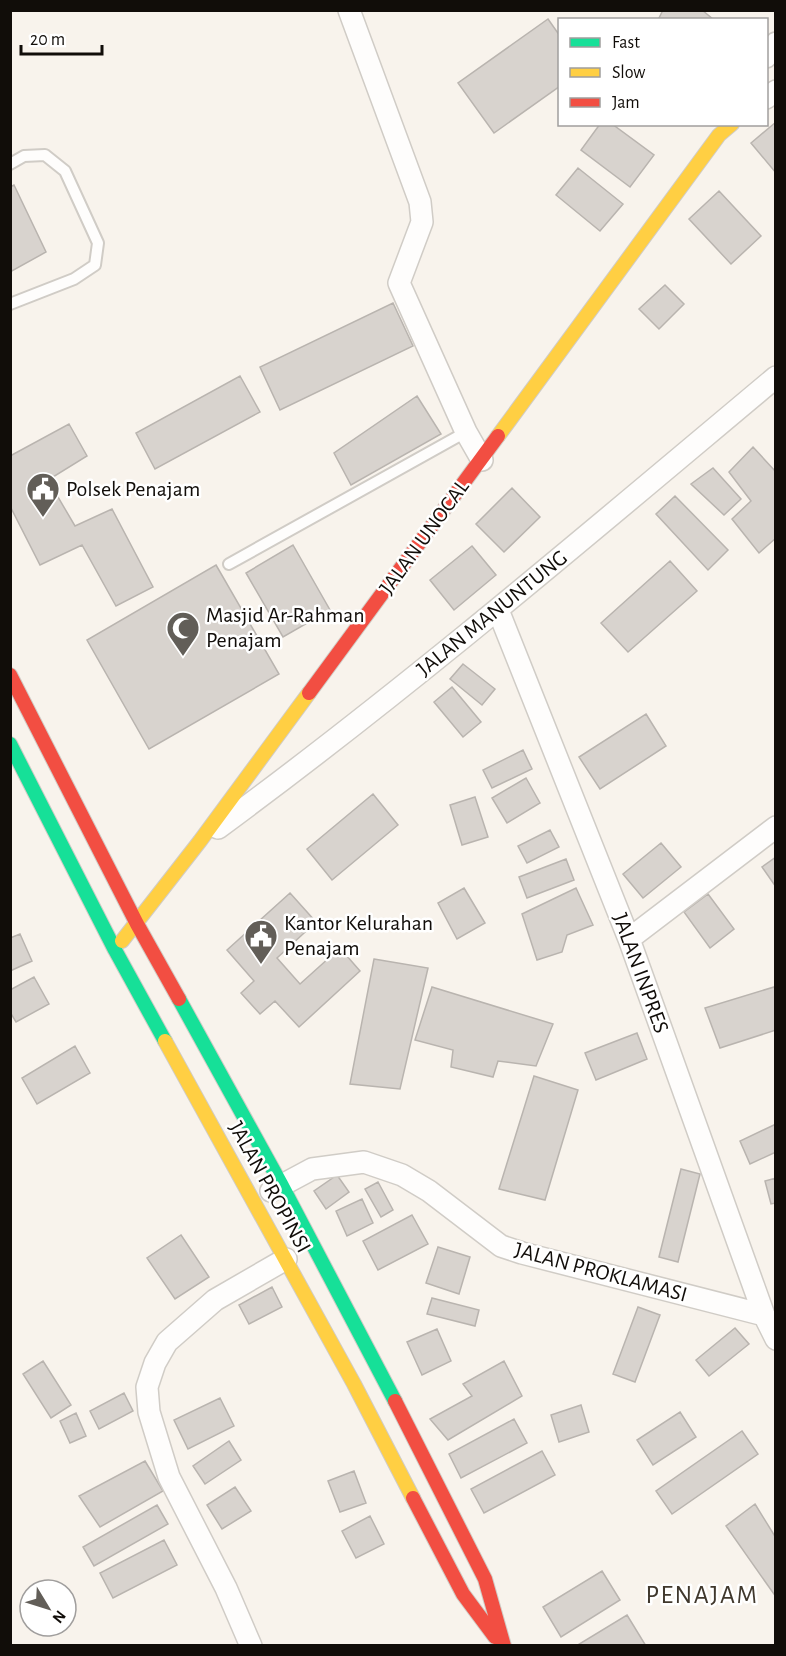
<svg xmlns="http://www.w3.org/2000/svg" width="786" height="1656" font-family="'Alegreya Sans',sans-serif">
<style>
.building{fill:#d8d3ce;stroke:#b9b4af;stroke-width:1.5}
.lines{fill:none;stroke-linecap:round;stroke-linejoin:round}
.lane-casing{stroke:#d0ccc6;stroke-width:14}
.street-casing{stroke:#d0ccc6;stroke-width:24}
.fast-casing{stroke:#d0ccc6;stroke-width:16}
.slow-casing{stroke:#d0ccc6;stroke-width:16}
.jam-casing{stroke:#d0ccc6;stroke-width:16}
.lane{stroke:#fefdfc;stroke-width:10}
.street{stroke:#fefdfc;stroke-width:21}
.fast{stroke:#16e098;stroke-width:14}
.slow{stroke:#ffcf43;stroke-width:14}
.jam{stroke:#f24e42;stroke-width:14}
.labels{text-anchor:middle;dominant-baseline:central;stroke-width:5;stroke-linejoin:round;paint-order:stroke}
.poi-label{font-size:22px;fill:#110d09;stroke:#fff;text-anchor:start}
.street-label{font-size:22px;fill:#110d09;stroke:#fff}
.quarter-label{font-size:26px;letter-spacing:1.5px;fill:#40382d;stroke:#fff}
</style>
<rect width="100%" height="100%" fill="#f8f3ec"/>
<!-- building -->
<path class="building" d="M663 10H702L714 20H658Z
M548 19 560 36V86L494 133 458 83Z
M776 122V173L751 143Z
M600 124H612L654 155 630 187 581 150Z
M578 168 623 204 600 231 556 195Z
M14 185 46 252 10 272V187Z
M719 191 761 236 731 264 689 219Z
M665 285 684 304 659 329 639 309Z
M393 303 413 346 280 410 260 367Z
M240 376 260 412 155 469 136 433Z
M417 396 441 434 351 485 334 453Z
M69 424 87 456 48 480 75 526 112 509 153 587 116 606 82 545 40 565 10 506V456Z
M753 447 776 472V538L759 553 732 519 751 501 729 472Z
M713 468 741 499 724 515 691 484Z
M512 488 540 517 504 552 476 524Z
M675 496 728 550 708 570 656 514Z
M293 545 330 610 283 637 246 573Z
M472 546 496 575 454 610 430 580Z
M670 561 697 591 628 652 601 623Z
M216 565 279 674 149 749 87 640Z
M463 664 495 689 482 705 450 679Z
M452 687 481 722 463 737 434 702Z
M646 714 666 746 600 789 579 757Z
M523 750 532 769 492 788 483 770Z
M526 778 540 803 507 823 492 798Z
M373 794 398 825 332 880 307 849Z
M475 797 488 837 462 845 450 805Z
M550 830 559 847 527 863 518 846Z
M661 843 681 867 643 898 623 874Z
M776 857V887L762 867Z
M566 859 574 880 527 898 519 877Z
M464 888 485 923 457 939 438 903Z
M576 888 593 925 567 935 562 952 537 960 522 914Z
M290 893 316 922 277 958 300 984 340 948 360 971 299 1027 275 1001 260 1014 241 993 254 981 227 950Z
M708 894 734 929 710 948 684 912Z
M20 934 32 961 10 971V938Z
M374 959 428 968 400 1089 350 1084Z
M34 977 49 1004 16 1022 10 1012V990Z
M432 987 553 1024 536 1066 498 1061 493 1077 451 1067 453 1050 415 1040Z
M774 987 776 992V1030L720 1048 705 1008Z
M637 1033 647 1059 596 1080 585 1053Z
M75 1046 90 1073 37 1104 22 1078Z
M534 1076 578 1090 545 1200 499 1189Z
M776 1124V1152L750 1164 740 1141Z
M681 1169 700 1174 678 1262 659 1257Z
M337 1175 349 1192 326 1209 314 1191Z
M776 1178V1203L771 1204 765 1181Z
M378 1182 393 1210 381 1217 365 1189Z
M362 1199 373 1223 347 1236 336 1211Z
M412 1215 428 1244 378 1270 363 1241Z
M181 1235 209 1277 175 1299 147 1258Z
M438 1247 470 1257 459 1294 426 1283Z
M272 1287 282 1307 249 1324 239 1305Z
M432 1298 479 1310 475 1326 427 1314Z
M638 1307 660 1315 635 1382 613 1374Z
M735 1328 749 1344 709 1376 696 1360Z
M437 1329 451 1361 422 1375 407 1342Z
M43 1361 71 1405 51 1418 23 1374Z
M504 1361 522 1396 448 1440 430 1419 472 1396 463 1384Z
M124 1393 133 1411 99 1429 90 1411Z
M220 1398 234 1426 188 1449 174 1420Z
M581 1405 589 1432 559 1442 551 1415Z
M680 1412 696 1437 653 1465 637 1440Z
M76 1413 86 1436 70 1443 60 1421Z
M514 1419 527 1443 461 1478 449 1454Z
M742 1431 758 1454 672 1514 656 1491Z
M229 1441 241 1460 205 1484 193 1466Z
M542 1451 555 1475 484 1513 471 1489Z
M145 1461 163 1491 100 1527 79 1496Z
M354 1471 366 1503 340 1512 328 1481Z
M235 1487 251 1511 222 1529 207 1505Z
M755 1504 776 1538V1597L726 1526Z
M157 1505 168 1524 94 1566 83 1547Z
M370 1516 384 1544 356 1558 342 1531Z
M164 1540 177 1565 113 1598 100 1573Z
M602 1571 620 1600 561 1637 543 1607Z
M627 1615 646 1646H576Z"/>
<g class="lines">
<defs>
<path id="lane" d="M10 164 24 156 45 155 65 171 98 243 95 265 74 279 10 304
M229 564 466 432"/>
<path id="street" d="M349 10 420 202 422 222 399 283 466 432 482 460
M766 57 776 43
M766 98 776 91
M498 610 629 939 764 1315 776 1339
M218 828C411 686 592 531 776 377
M629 939 776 827
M271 1191 312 1169 364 1162 402 1175 429 1191 501 1246 522 1253 764 1315
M251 1646 226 1588 169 1477 149 1412 147 1387 155 1363 167 1342 215 1300 286 1259"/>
<path id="fast" d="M10 744 115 950 165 1041
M179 999 281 1184 395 1401"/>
<path id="slow" d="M498 436 719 135 732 124
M122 941 200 841 309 693
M165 1041 354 1384 413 1498"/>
<path id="jam" d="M10 675 137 924 179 999
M309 693 498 436
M395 1401 485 1579 504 1646
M413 1498 463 1594 495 1637"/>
</defs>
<!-- lane casing -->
<use href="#lane" class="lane-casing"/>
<!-- street casing -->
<use href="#street" class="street-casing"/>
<!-- fast casing -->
<use href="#fast" class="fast-casing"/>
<!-- slow casing -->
<use href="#slow" class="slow-casing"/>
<!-- jam casing -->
<use href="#jam" class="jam-casing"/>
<!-- lane -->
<use href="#lane" class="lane"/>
<!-- street -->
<use href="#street" class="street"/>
<!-- fast -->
<use href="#fast" class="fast"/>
<!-- slow -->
<use href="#slow" class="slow"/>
<!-- jam -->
<use href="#jam" class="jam"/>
</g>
<!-- icons -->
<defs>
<symbol id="civic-pin" viewBox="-11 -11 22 30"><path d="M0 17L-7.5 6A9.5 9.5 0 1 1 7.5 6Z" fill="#625e58" stroke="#fff"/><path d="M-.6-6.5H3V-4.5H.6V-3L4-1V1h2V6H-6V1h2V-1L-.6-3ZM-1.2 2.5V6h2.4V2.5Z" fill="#fff"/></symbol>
<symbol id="mosque-pin" viewBox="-11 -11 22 30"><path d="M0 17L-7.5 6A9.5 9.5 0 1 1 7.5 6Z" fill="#625e58" stroke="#fff"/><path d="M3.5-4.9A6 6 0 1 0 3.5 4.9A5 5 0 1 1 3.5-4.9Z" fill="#fff"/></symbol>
</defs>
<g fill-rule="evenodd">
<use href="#civic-pin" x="24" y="470" width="38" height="52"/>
<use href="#mosque-pin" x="164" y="609" width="38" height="52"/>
<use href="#civic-pin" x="242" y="917" width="38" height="52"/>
</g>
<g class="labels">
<!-- poi labels -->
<g class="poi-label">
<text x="66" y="489">Polsek Penajam</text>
<text x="206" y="615">Masjid Ar-Rahman<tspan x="206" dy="25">Penajam</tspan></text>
<text x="284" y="923">Kantor Kelurahan<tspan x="284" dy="25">Penajam</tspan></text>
</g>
<!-- street labels -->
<g class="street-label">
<text transform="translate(424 537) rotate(-54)">JALAN UNOCAL</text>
<text transform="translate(492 613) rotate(-39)">JALAN MANUNTUNG</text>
<text transform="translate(641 973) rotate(70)">JALAN INPRES</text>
<text transform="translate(270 1187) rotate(61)">JALAN PROPINSI</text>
<text transform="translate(601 1272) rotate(15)">JALAN PROKLAMASI</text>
</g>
<!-- quarter labels -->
<g class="quarter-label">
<text x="702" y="1595">PENAJAM</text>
</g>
</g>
<!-- border -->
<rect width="786" height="1656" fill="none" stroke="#110d09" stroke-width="24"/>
<!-- legend -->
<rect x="558" y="18" width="210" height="108" fill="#ffffff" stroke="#a09e9d" stroke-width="1.5"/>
<rect x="570" y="38" width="30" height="9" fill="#16e098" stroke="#a09e9d" stroke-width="1.5"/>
<text x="612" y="48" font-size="18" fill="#110d09">Fast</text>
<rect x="570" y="68" width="30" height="9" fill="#ffcf43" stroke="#a09e9d" stroke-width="1.5"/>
<text x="612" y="78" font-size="18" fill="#110d09">Slow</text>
<rect x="570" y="98" width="30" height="9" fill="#f24e42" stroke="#a09e9d" stroke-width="1.5"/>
<text x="612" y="108" font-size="18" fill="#110d09">Jam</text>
<!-- north arrow -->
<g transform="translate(48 1608) rotate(128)"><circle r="28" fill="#ffffff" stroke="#a09e9d" stroke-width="1.5"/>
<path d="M0-4.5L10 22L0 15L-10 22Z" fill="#625e58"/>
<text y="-9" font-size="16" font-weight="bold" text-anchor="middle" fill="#110d09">N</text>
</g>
<!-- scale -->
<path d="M21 45v9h81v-9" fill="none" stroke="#110d09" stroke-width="3"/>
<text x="30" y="45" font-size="18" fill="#110d09" stroke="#ffffff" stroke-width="4.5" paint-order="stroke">20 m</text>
</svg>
